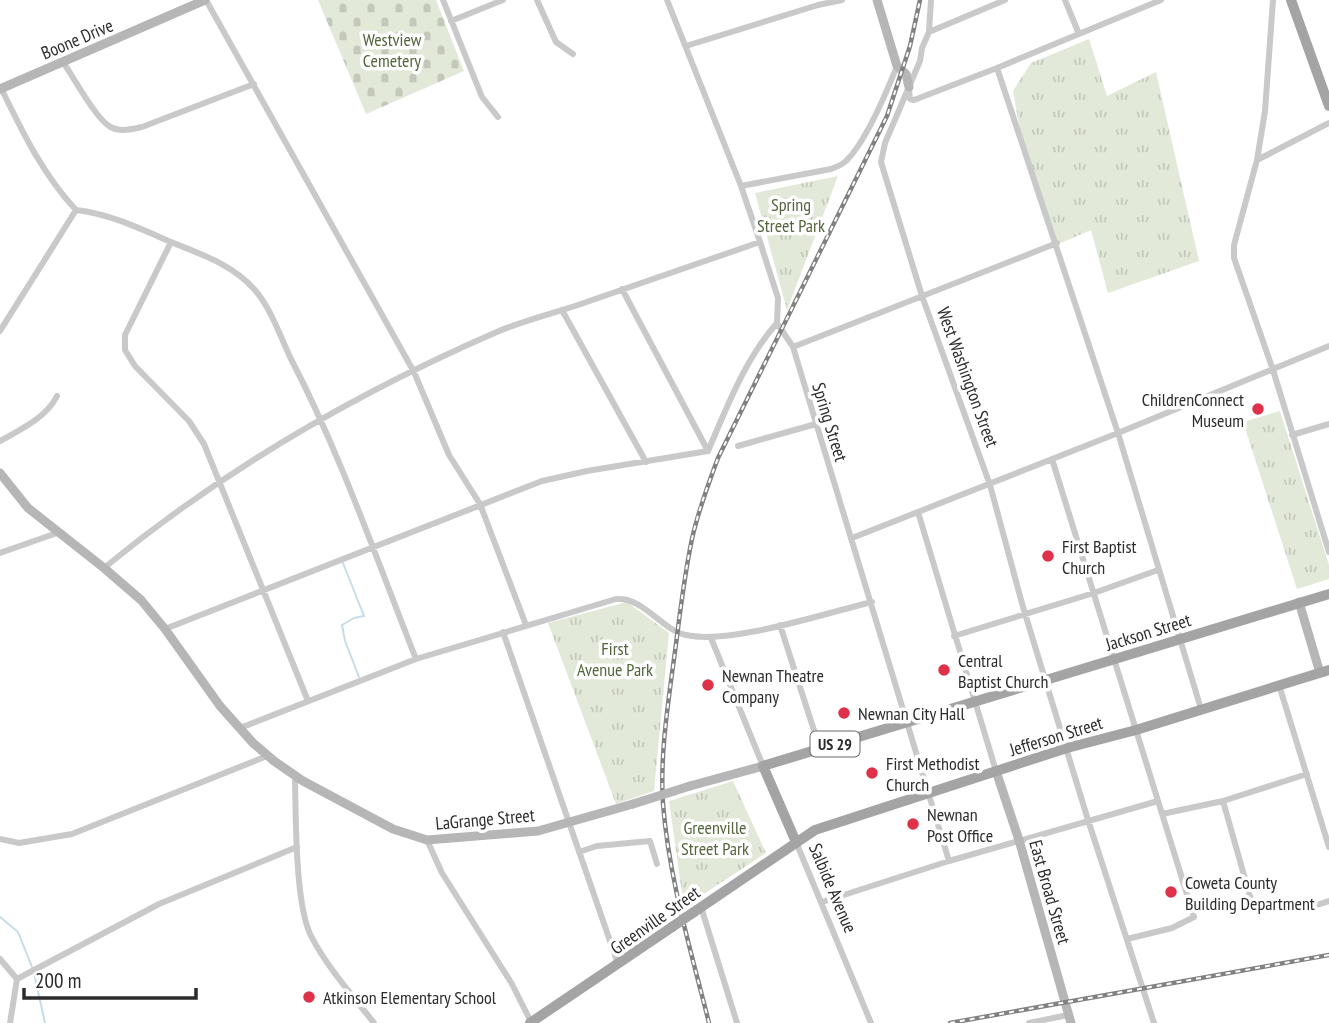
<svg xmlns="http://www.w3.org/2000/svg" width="1329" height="1023" font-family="'PT Sans Narrow',sans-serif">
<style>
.cemetery{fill:url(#cemetery-stones)}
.park{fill:url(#park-tufts)}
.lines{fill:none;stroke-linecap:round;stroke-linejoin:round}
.stream{stroke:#c5dde9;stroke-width:2}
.street{stroke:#c9c9c9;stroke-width:6}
.secondary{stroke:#b6b6b6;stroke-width:9}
.primary{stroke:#a4a4a4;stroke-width:10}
.rail-casing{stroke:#818181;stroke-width:4.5}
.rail{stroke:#fff;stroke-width:2;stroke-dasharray:5;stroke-linecap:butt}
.secondary-bridge{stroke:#b6b6b6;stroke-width:9}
.primary-bridge{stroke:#a4a4a4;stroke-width:10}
.poi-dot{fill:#df3149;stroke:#fff;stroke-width:2.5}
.labels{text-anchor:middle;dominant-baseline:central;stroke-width:7;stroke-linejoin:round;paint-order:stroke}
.shield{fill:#fff;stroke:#6b6b6b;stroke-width:2}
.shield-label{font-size:16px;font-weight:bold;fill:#2c2c2c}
.street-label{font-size:18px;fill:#2c2c2c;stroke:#fff}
.park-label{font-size:18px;fill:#52653b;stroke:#fff}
.poi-label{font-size:18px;fill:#2c2c2c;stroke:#fff;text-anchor:start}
</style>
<defs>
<pattern id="cemetery-stones" width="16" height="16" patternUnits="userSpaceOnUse" patternTransform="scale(1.75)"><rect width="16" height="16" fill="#e3e9d9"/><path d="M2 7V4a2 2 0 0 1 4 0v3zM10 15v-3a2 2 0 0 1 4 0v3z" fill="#c3c8ba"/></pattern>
<pattern id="park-tufts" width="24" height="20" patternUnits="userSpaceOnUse" patternTransform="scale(1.75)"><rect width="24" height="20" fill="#e3e9d9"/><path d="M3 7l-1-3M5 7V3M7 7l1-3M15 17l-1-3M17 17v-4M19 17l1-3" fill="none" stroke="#c3c8ba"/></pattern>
</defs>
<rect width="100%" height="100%" fill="#fff"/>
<!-- cemetery -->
<path class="cemetery" d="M318 0H436L464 71 366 114Z"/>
<!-- park -->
<path class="park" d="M1089 39 1107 96 1156 72 1199 261 1108 293 1091 230 1056 245 1020 130 1013 91 1031 63Z
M838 176 787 310 755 193Z
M1280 411 1329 565V579L1297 589 1243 422Z
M627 602 669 633 654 791 616 804 548 623Z
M733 781 766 853 684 907 669 801Z"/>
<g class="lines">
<!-- stream -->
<path class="stream" d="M343 563 364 616 354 618 342 625 345 641 359 677
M0 917 18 932 32 967
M34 973 45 1023"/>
<!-- street -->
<path class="street" d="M206 0 414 372 449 455 480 504 526 625
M443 0 482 97 498 117
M537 0 556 42 573 54
M667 0 741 186 760 242 778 298 777 323 793 347 949 861
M931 0 929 32 922 48 920 61 885 143 881 162 922 296 990 485 1023 607 1088 820 1154 1023
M1065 0 1079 34
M1273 0 1265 111 1257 160 1234 245V258L1273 370 1329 552
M451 21 503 0
M929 32 1005 0
M686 46 818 5 842 0
M63 62C74 78 95 117 109 126 119 133 132 129 142 127L254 84
M997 68 1118 433 1201 709
M1 88C22 131 43 175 76 210 110 214 139 228 171 242 200 254 232 264 254 289 271 308 280 336 291 359 341 455 376 558 416 659
M909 89 910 99 914 100 997 68 1161 0
M1257 160 1329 123
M741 186 831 169C836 167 842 165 846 161 865 143 887 91 897 66
M171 242 125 335V350L135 366 189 421 204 444 308 701
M622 289 708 451
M562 310 646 462
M0 331 76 210
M793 347 1057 243
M1292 435 1329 424
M0 441C21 429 46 418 57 396
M738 446 816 424
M708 451C727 407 745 359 777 323
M1052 459 1194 917 1172 928 1127 939
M918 512 996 771
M852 538 1118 433 1329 346
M0 553 57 533
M104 568C223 470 358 392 499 331 523 321 550 314 575 306 637 284 699 263 760 242
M780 625 820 749
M165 629 542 481 587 471 708 451
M503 632 618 964
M954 636 1094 593 1158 570
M711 638 763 766
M1279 685 1329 847
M240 728 416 659 616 599C644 597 660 629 686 635 731 645 825 613 872 602
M297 777 295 781C296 818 295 904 311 936 327 967 352 995 374 1023
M1223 801 1253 907C1267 914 1314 907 1329 901
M1162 814 1223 801 1307 774
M0 839 19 843 72 834 267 756
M427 840 442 873 512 984 531 1022
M796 842 871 1023
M579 852 597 846 650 841 657 864
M822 902 949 861 1158 801
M701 907 737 1023
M0 959 17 979 10 1023
M17 979 159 904 297 847
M1029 1023 1068 1015"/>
<!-- secondary -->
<path class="secondary" d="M877 0 897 66 906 74 909 87
M0 89 205 0
M0 473 28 508 104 568 141 600 165 629 220 706 253 743 274 761 303 781 393 829 427 840 538 831 633 804
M1299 602 1320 673
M996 771 1019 840 1071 1023
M690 786 763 766"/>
<!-- primary -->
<path class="primary" d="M1291 0 1329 106
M796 842 763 766 1329 594
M694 912 815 830 1067 748 1136 730 1329 670
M530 1023 672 927"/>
<defs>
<path id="rail" d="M709 1023C691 951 669 879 663 804 660 758 667 711 673 666 679 624 683 581 692 539 698 511 708 485 718 458L887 116 910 46 920 0
M950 1023 1329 955"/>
</defs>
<!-- rail casing -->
<use href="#rail" class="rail-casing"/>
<!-- rail -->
<use href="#rail" class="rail"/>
<!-- secondary-bridge -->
<path class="secondary-bridge" d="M633 804 690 786"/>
<!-- primary-bridge -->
<path class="primary-bridge" d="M672 927 694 912"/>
</g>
<!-- markers -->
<g class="poi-dot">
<circle cx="1258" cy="409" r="7"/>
<circle cx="1048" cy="556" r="7"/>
<circle cx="944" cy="670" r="7"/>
<circle cx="708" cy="685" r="7"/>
<circle cx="844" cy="713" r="7"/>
<circle cx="872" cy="773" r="7"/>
<circle cx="913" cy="824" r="7"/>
<circle cx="1171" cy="892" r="7"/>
<circle cx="309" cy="997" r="7"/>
</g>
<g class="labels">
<!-- shield labels -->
<rect class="shield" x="810.5" y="731.5" width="49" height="25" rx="5"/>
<g class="shield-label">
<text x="835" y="744">US 29</text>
</g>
<!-- street labels -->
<g class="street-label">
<text transform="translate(77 39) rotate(-23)">Boone Drive</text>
<text transform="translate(968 377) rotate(70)">West Washington Street</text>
<text transform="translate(830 422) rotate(73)">Spring Street</text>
<text transform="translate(1148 632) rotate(-17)">Jackson Street</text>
<text transform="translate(1056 736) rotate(-17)">Jefferson Street</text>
<text transform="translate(485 819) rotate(-5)">LaGrange Street</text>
<text transform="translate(833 888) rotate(67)">Salbide Avenue</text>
<text transform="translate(1050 892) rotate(74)">East Broad Street</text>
<text transform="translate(655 920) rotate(-35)">Greenville Street</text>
</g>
<!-- park labels -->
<g class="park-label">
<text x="392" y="39">Westview<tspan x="392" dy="21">Cemetery</tspan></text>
<text x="791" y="204">Spring<tspan x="791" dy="21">Street Park</tspan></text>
<text x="615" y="648">First<tspan x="615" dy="21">Avenue Park</tspan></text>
<text x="715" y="827">Greenville<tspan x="715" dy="21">Street Park</tspan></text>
</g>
<!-- poi labels -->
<g class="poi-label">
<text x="1244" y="399" text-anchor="end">ChildrenConnect<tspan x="1244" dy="21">Museum</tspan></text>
<text x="1062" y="546">First Baptist<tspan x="1062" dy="21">Church</tspan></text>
<text x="958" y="660">Central<tspan x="958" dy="21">Baptist Church</tspan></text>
<text x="722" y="675">Newnan Theatre<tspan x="722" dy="21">Company</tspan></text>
<text x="858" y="713">Newnan City Hall</text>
<text x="886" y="763">First Methodist<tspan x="886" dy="21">Church</tspan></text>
<text x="927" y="814">Newnan<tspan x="927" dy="21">Post Office</tspan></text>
<text x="1185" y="882">Coweta County<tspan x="1185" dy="21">Building Department</tspan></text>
<text x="323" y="997">Atkinson Elementary School</text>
</g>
</g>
<!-- scale -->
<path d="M24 988v10h172v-10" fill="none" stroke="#2c2c2c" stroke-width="3.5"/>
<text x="35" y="988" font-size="21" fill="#2c2c2c" stroke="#ffffff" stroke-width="5" paint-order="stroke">200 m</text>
</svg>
